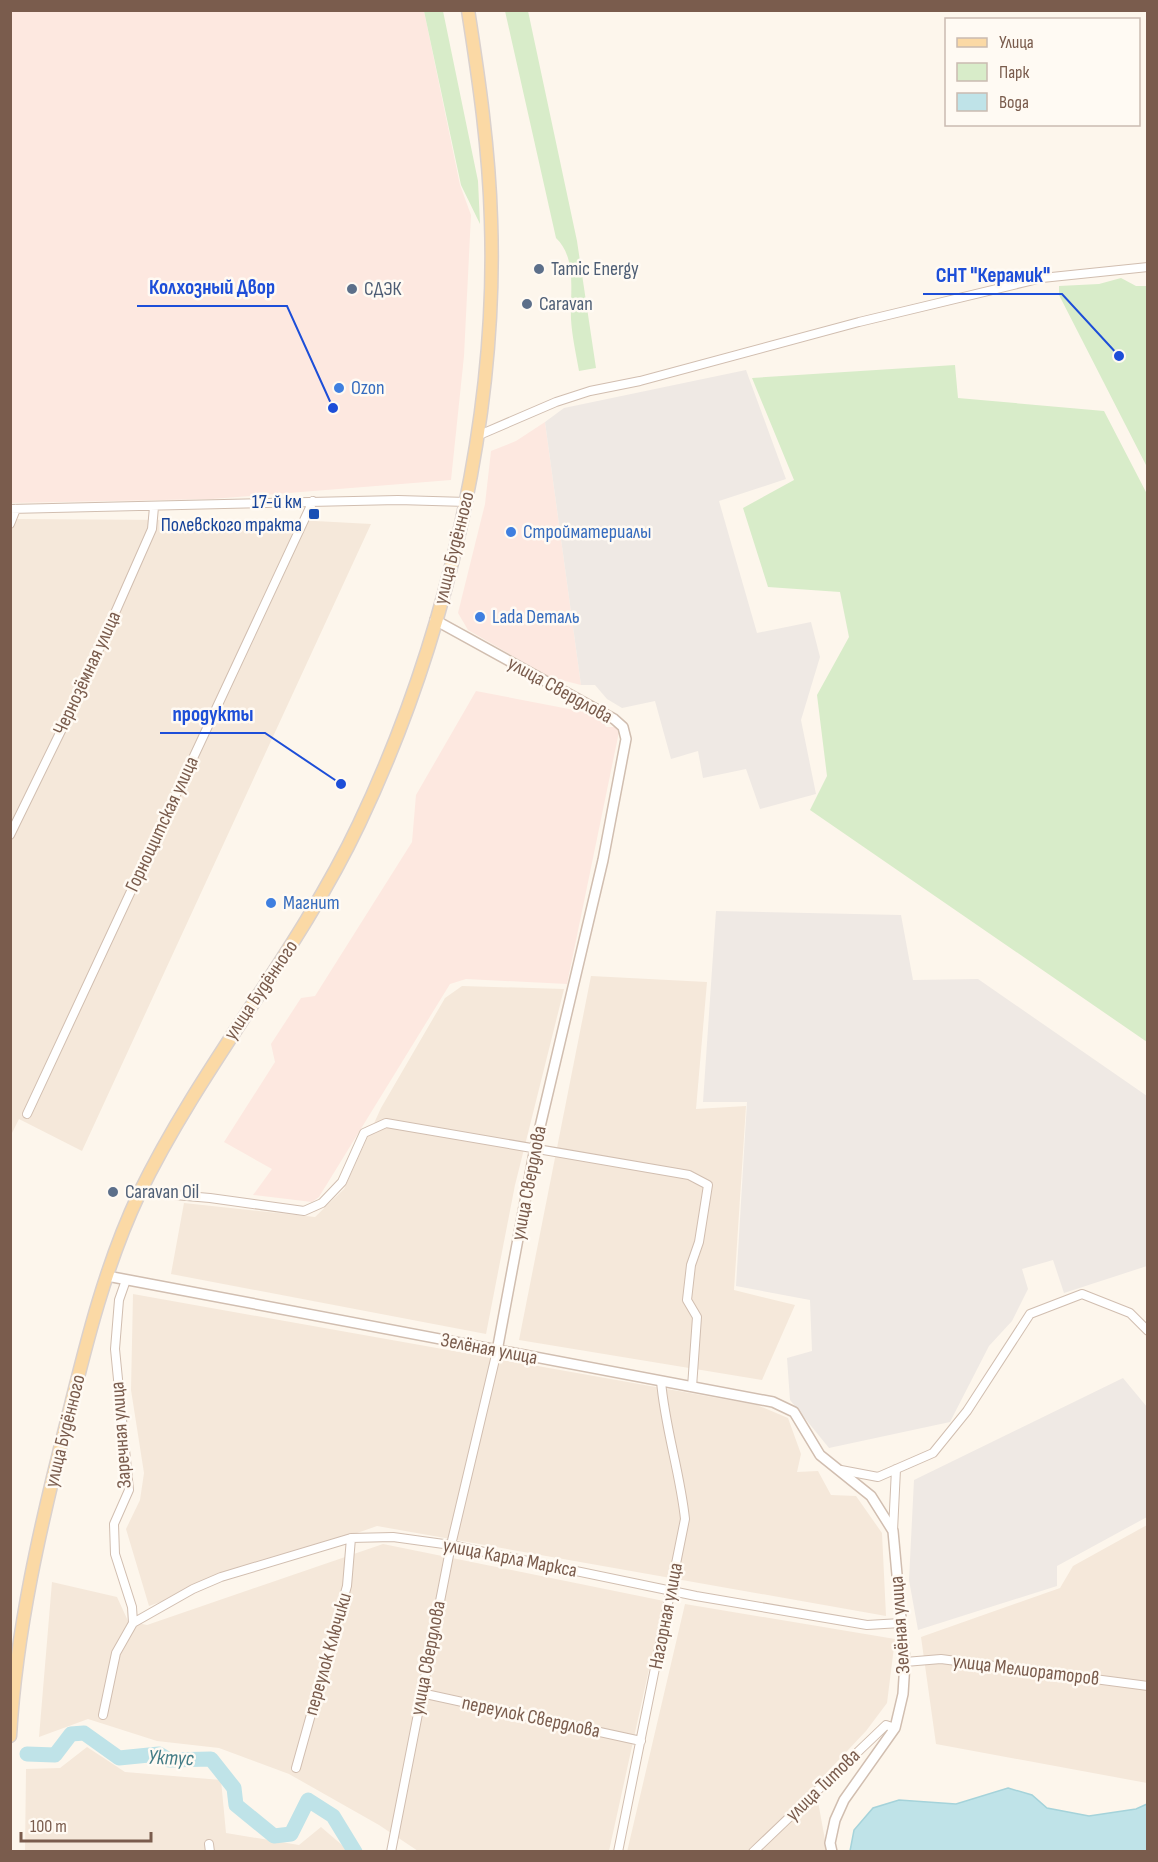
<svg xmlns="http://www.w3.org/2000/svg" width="1158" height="1862" font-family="'Sofia Sans Condensed',sans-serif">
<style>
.residential{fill:#f5e8da}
.commercial{fill:#fde8e0}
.industrial{fill:#efe9e4}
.green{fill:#d8ecc9}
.water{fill:#bfe3e8;stroke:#a5d3da;stroke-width:1.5}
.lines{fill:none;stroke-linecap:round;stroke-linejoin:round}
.river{stroke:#bfe3e8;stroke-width:15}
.minor-casing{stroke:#d1beb0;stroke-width:10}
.tertiary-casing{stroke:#d1beb0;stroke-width:12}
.primary-casing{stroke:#dad1cd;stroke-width:15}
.minor{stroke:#fff;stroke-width:8}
.tertiary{stroke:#fff;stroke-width:9}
.primary{stroke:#fbd9a5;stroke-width:12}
.service-dot{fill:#5c6f8a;stroke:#fffaf3;stroke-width:2}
.shop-dot{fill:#3f7fe0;stroke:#fffaf3;stroke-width:2}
.transit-dot{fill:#1a4fb4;stroke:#fffaf3;stroke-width:2}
.labels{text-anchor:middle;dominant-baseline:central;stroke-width:5;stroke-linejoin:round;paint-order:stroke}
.service-label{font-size:20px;fill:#4e5e75;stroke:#fffaf3;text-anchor:start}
.shop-label{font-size:20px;fill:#366cbe;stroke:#fffaf3;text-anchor:start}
.transit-label{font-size:20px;fill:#164399;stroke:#fffaf3;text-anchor:end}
.street-label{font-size:20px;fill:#7a5c4d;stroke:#fffaf3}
.water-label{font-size:21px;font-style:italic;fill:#437c86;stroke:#fffaf3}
.leader{fill:none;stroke:#1d4ed8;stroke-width:2}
.callout-dot{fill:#1d4ed8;stroke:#fffaf3;stroke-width:2}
.callout-label{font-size:21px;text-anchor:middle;font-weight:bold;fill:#1d4ed8;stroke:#fffaf3;stroke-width:5;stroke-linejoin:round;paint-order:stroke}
</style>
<rect width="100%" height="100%" fill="#fdf6ec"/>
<!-- residential -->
<path class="residential" d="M11 519 315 521 371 524 82 1151 19 1119 11 1135Z
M591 976 707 982 696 1109 746 1106 734 1290 795 1305 762 1380 519 1340Z
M462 986 564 989 515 1185 486 1334 171 1274 184 1203 315 1217 344 1189 381 1108 445 998Z
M133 1294 757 1405 788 1418 801 1454 797 1472 818 1471 831 1495 856 1496 882 1533 886 1616 377 1526 149 1606 126 1529 140 1500 144 1473 131 1390Z
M1147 1525V1783L936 1744 921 1637 1060 1588 1073 1566Z
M383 1544 664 1601 609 1851H418L379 1825 289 1774 219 1748 157 1741 88 1719 39 1737 52 1582 117 1597 128 1621 147 1625Z
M685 1604 895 1639 887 1703 866 1731 815 1785 827 1851 627 1852Z
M87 1747 125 1772 221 1780 226 1833 299 1845 321 1827 349 1851 25 1852 26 1769 60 1768Z"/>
<!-- commercial -->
<path class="commercial" d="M10 11H424L460 185 471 215 464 356 451 480 212 499 11 503Z
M545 422 581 685 549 677 468 630 458 613 485 504 491 451 516 441Z
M476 691 600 715 606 727H620L567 984 466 979 450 984 319 1197 312 1202 253 1195 272 1169 224 1142 275 1062 271 1044 301 998 315 996 412 842 416 795Z"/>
<!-- industrial -->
<path class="industrial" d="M746 370 786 479 719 501 757 633 811 622 820 657 801 720 816 794 760 809 746 769 703 778 698 751 671 759 655 701 622 708 607 699 595 685H581L545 422 564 408Z
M716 911 901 915 913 980 978 979 1147 1096V1266L1064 1293 1053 1260 1022 1269 1028 1289 1012 1321 989 1346 950 1422 829 1448 790 1400 787 1358 812 1351 810 1300 736 1286 747 1102H703Z
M1123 1378 1147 1407V1517L1057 1566V1586L918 1630 909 1580 914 1480Z"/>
<!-- green -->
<path class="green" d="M424 11H443L478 181 480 224 461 185Z
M505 11H528L577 241 596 368 579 371C576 354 572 336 571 319 570 292 577 258 556 238Z
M1121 278 1136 286H1147V467L1059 295V286L1099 284Z
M955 365 958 398 1104 411 1147 494V1042L810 810 827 776 817 695 849 637 840 592 768 587 743 508 794 480 752 378Z"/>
<!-- water -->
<path class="water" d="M1008 1788 1032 1795 1047 1808 1089 1816 1136 1809 1147 1804V1851H850L854 1830 873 1808 899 1800 956 1804Z"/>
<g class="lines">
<!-- river -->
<path class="river" d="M27 1754 55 1755 71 1734 84 1733 119 1758 159 1754 169 1760 211 1759 234 1788 236 1805 274 1836 291 1834 308 1800 333 1816 355 1852"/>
<defs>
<path id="minor" d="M477 436 556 402 590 391 640 381 859 322 1042 278 1148 267
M10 509 398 500 467 502
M10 524 16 509
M10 835 81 690 152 529 154 507
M27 1114 313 501
M140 1192 210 1198 304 1211 322 1203 342 1182 364 1133 386 1123 689 1175 708 1185 699 1242 691 1265 687 1300 697 1317 692 1387
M126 1280 119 1300 115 1349 129 1490 114 1524 115 1554 132 1607 133 1623
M841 1470 878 1477 933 1453 967 1411 1030 1314 1082 1294 1130 1313 1148 1331
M893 1531 896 1469
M133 1623 193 1589 221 1577 351 1538 393 1537 451 1545 696 1596 867 1625 901 1623
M905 1662 941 1659 1148 1686
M421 1693 641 1741
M103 1715 116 1653 133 1623
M296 1768 347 1586 351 1538
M209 1844 210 1852
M391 1852 451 1545 497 1351
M618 1852 685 1519C680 1472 665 1428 661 1381
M753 1852 886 1725 895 1728"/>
<path id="tertiary" d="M435 620 614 719 623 727 626 739 603 860 535 1148 497 1351
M107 1276 773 1402 794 1412 820 1455 871 1496 893 1531 905 1662 903 1694 895 1728 844 1800 835 1820 830 1843 832 1852"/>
<path id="primary" d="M10 1736C16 1630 41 1523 67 1421 86 1344 105 1266 139 1194 202 1064 298 953 359 824 445 643 498 421 491 220 489 149 479 80 468 10"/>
</defs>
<!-- minor casing -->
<use href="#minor" class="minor-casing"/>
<!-- tertiary casing -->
<use href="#tertiary" class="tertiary-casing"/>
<!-- primary casing -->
<use href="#primary" class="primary-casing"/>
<!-- minor -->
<use href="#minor" class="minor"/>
<!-- tertiary -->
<use href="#tertiary" class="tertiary"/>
<!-- primary -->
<use href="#primary" class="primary"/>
</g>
<!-- markers -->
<g class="service-dot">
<circle cx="539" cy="269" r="6"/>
<circle cx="352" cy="289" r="6"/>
<circle cx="527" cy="304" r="6"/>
<circle cx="113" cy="1192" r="6"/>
</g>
<g class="shop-dot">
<circle cx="339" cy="388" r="6"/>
<circle cx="511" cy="532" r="6"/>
<circle cx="480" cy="617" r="6"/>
<circle cx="271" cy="903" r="6"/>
</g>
<rect class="transit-dot" x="308" y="508" width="12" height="12" rx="3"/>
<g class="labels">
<!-- service labels -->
<g class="service-label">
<text x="551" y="269">Tamic Еnergy</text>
<text x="364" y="289">СДЭК</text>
<text x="539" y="304">Caravan</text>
<text x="125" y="1192">Caravan Oil</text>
</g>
<!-- shop labels -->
<g class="shop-label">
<text x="351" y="388">Ozon</text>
<text x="523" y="532">Стройматериалы</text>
<text x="492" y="617">Lada Dеталь</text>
<text x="283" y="903">Магнит</text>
</g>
<!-- transit labels -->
<g class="transit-label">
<text x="302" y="502">17-й км<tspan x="302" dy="23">Полевского тракта</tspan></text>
</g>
<!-- street labels -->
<g class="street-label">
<text transform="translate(454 548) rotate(-76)">улица Будённого</text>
<text transform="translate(87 673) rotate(-65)">Чернозёмная улица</text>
<text transform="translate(560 690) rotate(29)">улица Свердлова</text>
<text transform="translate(162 824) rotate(-65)">Горнощитская улица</text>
<text transform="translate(261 990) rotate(-56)">улица Будённого</text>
<text transform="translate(529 1183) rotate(-79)">улица Свердлова</text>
<text transform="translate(489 1349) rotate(11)">Зелёная улица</text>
<text transform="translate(65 1431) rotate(-76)">улица Будённого</text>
<text transform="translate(121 1435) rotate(-94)">Заречная улица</text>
<text transform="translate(510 1558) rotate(11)">улица Карла Маркса</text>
<text transform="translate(666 1616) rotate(-79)">Нагорная улица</text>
<text transform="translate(900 1625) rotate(-94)">Зелёная улица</text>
<text transform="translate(328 1654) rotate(-74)">переулок Ключики</text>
<text transform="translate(428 1658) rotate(-79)">улица Свердлова</text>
<text transform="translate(1026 1670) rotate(7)">улица Мелиораторов</text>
<text transform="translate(531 1717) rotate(12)">переулок Свердлова</text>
<text transform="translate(823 1785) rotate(-44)">улица Титова</text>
</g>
<!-- water labels -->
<g class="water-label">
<text transform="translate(171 1758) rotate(2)">Уктус</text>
</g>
</g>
<!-- callouts -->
<path class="leader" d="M1119 356L1062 294H923M333 408L287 306H137M341 784L265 733H160"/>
<g class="callout-dot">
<circle cx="1119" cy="356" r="6"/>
<circle cx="333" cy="408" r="6"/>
<circle cx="341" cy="784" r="6"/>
</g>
<g class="callout-label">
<text x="993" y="282">СНТ "Керамик"</text>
<text x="212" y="294">Колхозный Двор</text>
<text x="213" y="721">продукты</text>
</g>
<!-- border -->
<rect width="1158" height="1862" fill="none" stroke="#7a5c4d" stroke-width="24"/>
<!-- legend -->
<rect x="945" y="18" width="195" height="108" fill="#fffaf3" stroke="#cabbb1" stroke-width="1.5"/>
<rect x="957" y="38" width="30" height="9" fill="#fbd9a5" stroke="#cabbb1" stroke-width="1.5"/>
<text x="999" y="48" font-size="18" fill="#7a5c4d">Улица</text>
<rect x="957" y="63" width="30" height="18" fill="#d8ecc9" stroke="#cabbb1" stroke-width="1.5"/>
<text x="999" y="78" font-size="18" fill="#7a5c4d">Парк</text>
<rect x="957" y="93" width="30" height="18" fill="#bfe3e8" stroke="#cabbb1" stroke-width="1.5"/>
<text x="999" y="108" font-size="18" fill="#7a5c4d">Вода</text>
<!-- scale -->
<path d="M21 1832v9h130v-9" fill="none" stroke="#7a5c4d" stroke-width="3"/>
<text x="30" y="1832" font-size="18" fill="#7a5c4d" stroke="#fffaf3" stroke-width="4.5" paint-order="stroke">100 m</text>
</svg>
